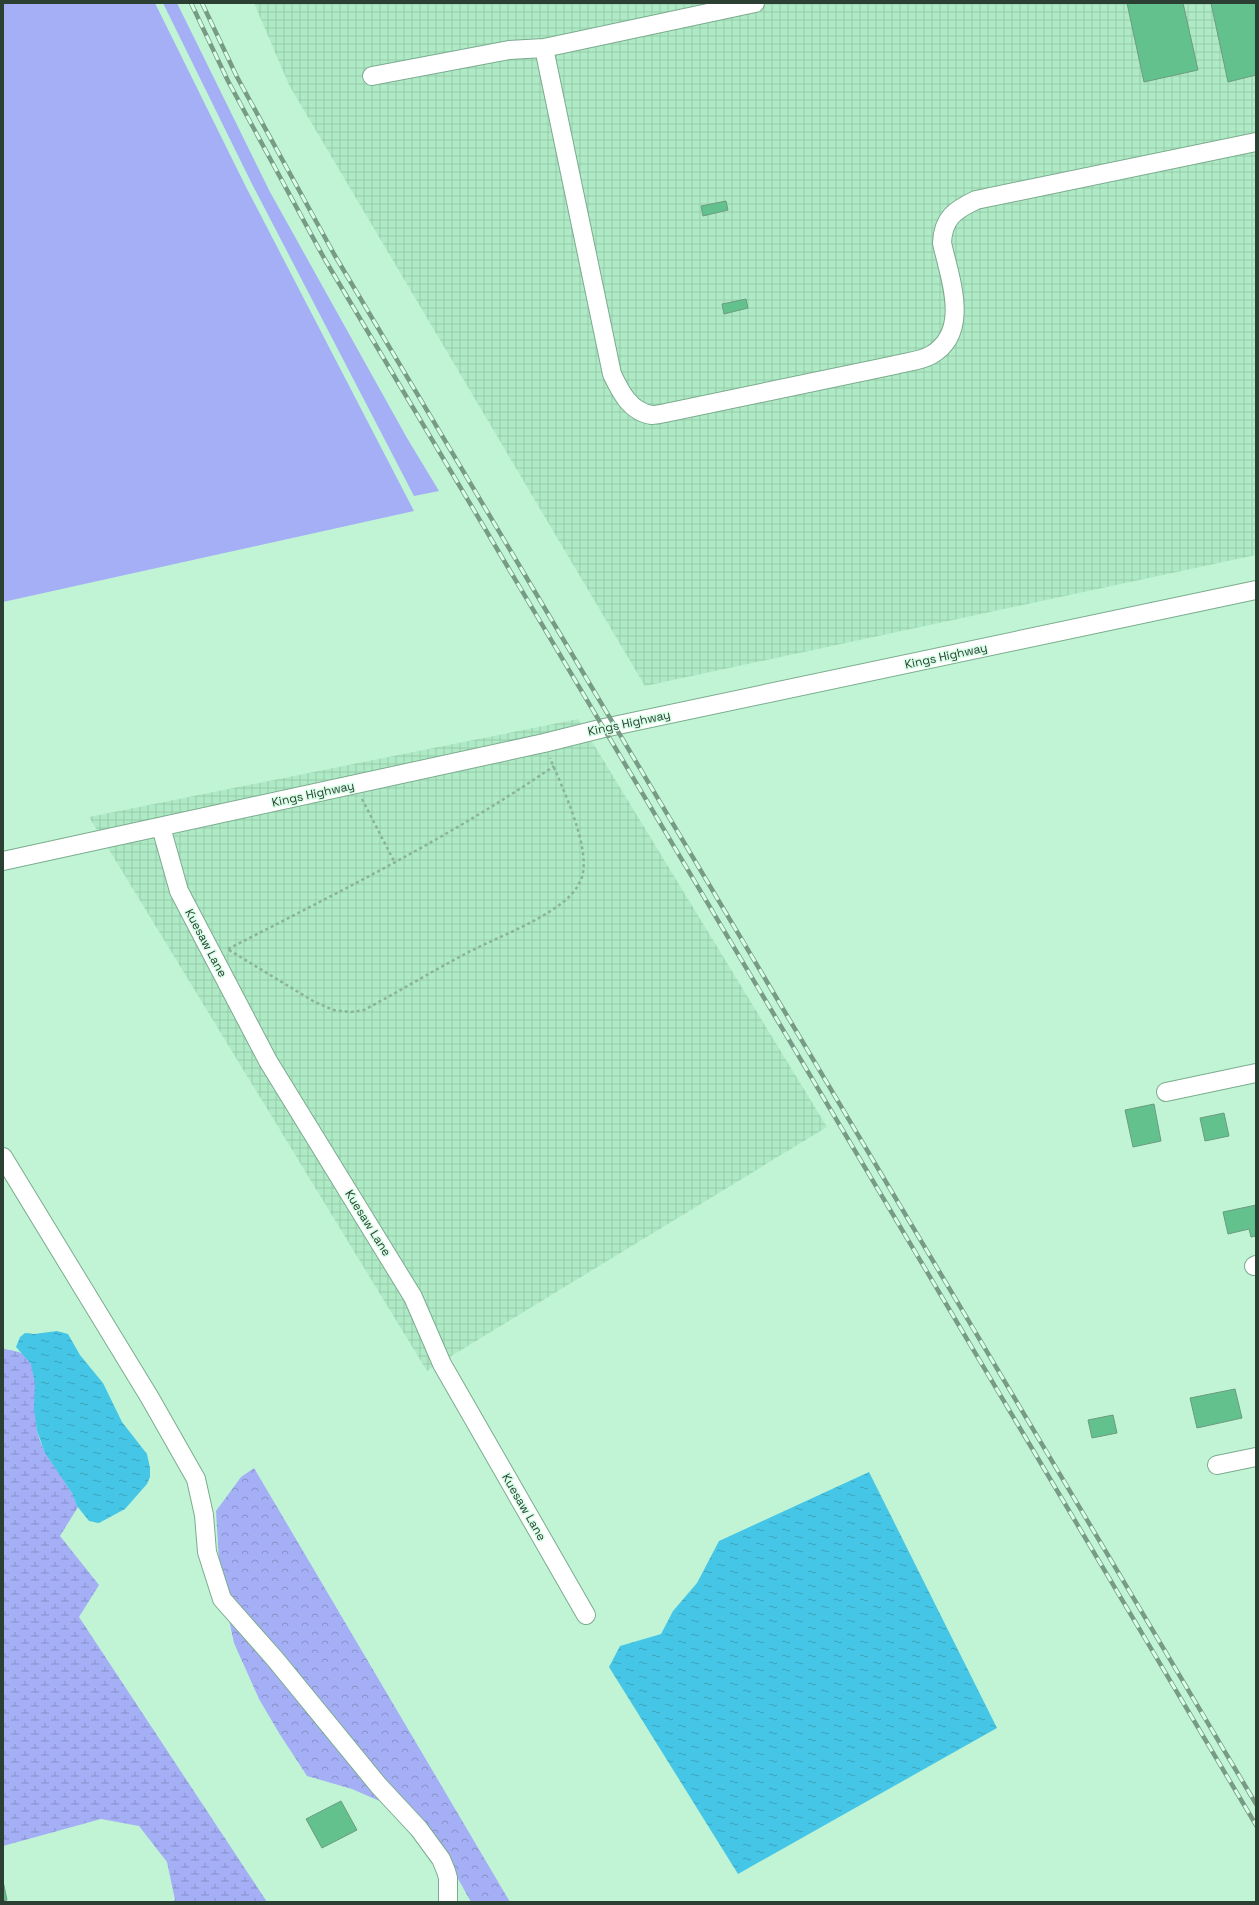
<svg xmlns="http://www.w3.org/2000/svg" width="1259" height="1905" font-family="'Space Grotesk',sans-serif">
<style>
.industrial{fill:url(#industrial-grid)}
.green{fill:#a5aff6}
.forest{fill:url(#forest-crowns)}
.wetland{fill:url(#wetland-marsh)}
.water{fill:url(#water-ripples)}
.building{fill:#62c18d;stroke:#6c9c80}
.lines{fill:none;stroke-linecap:round;stroke-linejoin:round}
.minor-casing{stroke:#7bac8e;stroke-width:20}
.path{stroke:#8ab29a;stroke-width:2.5;stroke-dasharray:3 3;stroke-linecap:butt}
.minor{stroke:#fff;stroke-width:18}
.rail-casing{stroke:#779b85;stroke-width:4.5}
.rail{stroke:#d6ffe6;stroke-width:3;stroke-dasharray:9;stroke-linecap:butt}
.labels{text-anchor:middle;dominant-baseline:central;stroke-width:3;stroke-linejoin:round;paint-order:stroke}
.street-label{font-size:12px;fill:#2b3f33;stroke:#d6ffe6}
</style>
<defs>
<pattern id="industrial-grid" width="8" height="8" patternUnits="userSpaceOnUse"><rect width="8" height="8" fill="#afeac6"/><path d="M0 4h8M4 0v8" fill="none" stroke="#97caab"/></pattern>
<pattern id="forest-crowns" width="20" height="18" patternUnits="userSpaceOnUse"><rect width="20" height="18" fill="#a5aff6"/><path d="M2 6a3 3 0 1 1 6 0M12 15a3 3 0 1 1 6 0" fill="none" stroke="#8790c8"/></pattern>
<pattern id="wetland-marsh" width="20" height="14" patternUnits="userSpaceOnUse"><rect width="20" height="14" fill="#a5aff6"/><path d="M1 5h8M5 5V1M11 12h8M15 12V8" fill="none" stroke="#8790c8"/></pattern>
<pattern id="water-ripples" width="26" height="14" patternUnits="userSpaceOnUse"><rect width="26" height="14" fill="#46c6e6"/><path d="M2 4q2-2 4 0t4 0M15 11q2-2 4 0t4 0" fill="none" stroke="#3ba2bb"/></pattern>
</defs>
<rect width="100%" height="100%" fill="#c1f4d5"/>
<!-- industrial -->
<path class="industrial" d="M254 3H1256V555L645 686 289 85Z
M578 719 581 724 542 734 98 832 89 817Z
M591 740 827 1127 448 1358 275 1057 186 887 172 834Z
M156 837 406 1301 434 1366 427 1371 108 848Z"/>
<!-- green -->
<path class="green" d="M3 3H155L245 185 414 511 3 602Z
M163 3H177L270 192 407 438 439 491 414 496 251 182Z"/>
<!-- forest -->
<path class="forest" d="M254 1468 510 1902H471L447 1859 391 1806 352 1789 307 1776 279 1733 259 1699 234 1643 220 1578 216 1511 241 1477Z"/>
<!-- wetland -->
<path class="wetland" d="M3 1349C15 1351 25 1351 31 1363 39 1379 33 1411 37 1430 42 1456 61 1471 72 1493 75 1498 75 1503 78 1507L60 1536 99 1585 79 1617 267 1902H172L175 1900 167 1862 139 1826 101 1819 3 1846Z"/>
<!-- water -->
<path class="water" d="M57 1331 68 1334 80 1355 103 1383 122 1422 147 1454 150 1468V1477L147 1484 125 1509 99 1523 89 1521 77 1506 72 1493 45 1453 37 1431 34 1409 35 1383 31 1364 16 1347 20 1337 25 1333 34 1334Z
M869 1472 997 1728 738 1874 609 1667 620 1646 661 1634 673 1611 697 1583 719 1541Z"/>
<!-- building -->
<path class="building" d="M1127 3H1183L1198 70 1144 82Z
M1211 3H1256V75L1228 82Z
M726 201 728 210 703 216 701 206Z
M746 299 748 308 724 314 722 304Z
M1154 1104 1161 1141 1133 1147 1125 1110Z
M1224 1113 1229 1136 1205 1141 1200 1118Z
M1256 1205V1236L1251 1237 1249 1229 1228 1234 1223 1212Z
M1235 1389 1242 1418 1197 1428 1190 1398Z
M1113 1415 1117 1433 1092 1438 1088 1420Z
M341 1801 357 1830 322 1848 306 1819Z
M3 1881 7 1900 3 1901Z"/>
<g class="lines">
<defs>
<path id="minor" d="M755 3 544 48 612 374C620 391 630 412 652 415 657 415 665 413 670 412L895 365C906 362 921 361 931 355 971 332 950 279 942 243 943 218 955 210 976 200L1256 142
M372 76 509 50 544 48
M161 827 179 891 268 1061 413 1297 442 1364 586 1615
M3 861 544 743 604 728 1256 590
M1166 1092 1256 1073
M3 1157 150 1398 196 1479 204 1515 207 1552 222 1599 275 1659 379 1786 419 1829 441 1859 446 1871 448 1878V1902
M1254 1266 1256 1265
M1217 1465 1256 1457"/>
</defs>
<!-- minor casing -->
<use href="#minor" class="minor-casing"/>
<!-- path -->
<path class="path" d="M362 799 395 863
M228 949C339 892 451 837 554 766
M229 950 313 1001 333 1010 351 1012 364 1010C398 992 431 972 465 954 497 937 533 925 562 903 571 896 578 888 582 877 591 847 562 787 550 758"/>
<!-- minor -->
<use href="#minor" class="minor"/>
<defs>
<path id="rail" d="M191 3 228 81 324 258 1256 1825
M202 3 237 77 334 254 1256 1804"/>
</defs>
<!-- rail casing -->
<use href="#rail" class="rail-casing"/>
<!-- rail -->
<use href="#rail" class="rail"/>
</g>
<g class="labels">
<!-- street labels -->
<g class="street-label">
<text transform="translate(946 656) rotate(-12)">Kings Highway</text>
<text transform="translate(629 723) rotate(-12)">Kings Highway</text>
<text transform="translate(313 794) rotate(-12)">Kings Highway</text>
<text transform="translate(206 943) rotate(62)">Kuesaw Lane</text>
<text transform="translate(368 1223) rotate(58)">Kuesaw Lane</text>
<text transform="translate(524 1507) rotate(60)">Kuesaw Lane</text>
</g>
</g>
<!-- border -->
<rect width="1259" height="1905" fill="none" stroke="#2b3f33" stroke-width="8"/>
</svg>
